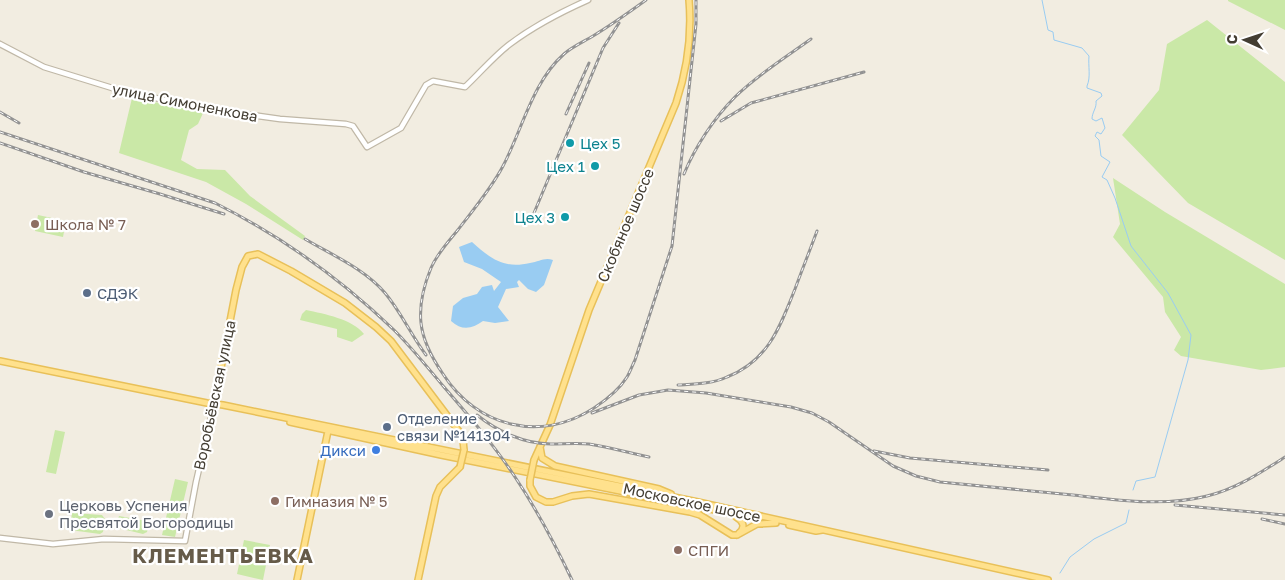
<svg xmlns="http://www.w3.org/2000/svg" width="1285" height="580" font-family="'Golos Text',sans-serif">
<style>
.green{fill:#cae8a7}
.water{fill:#99ccf2}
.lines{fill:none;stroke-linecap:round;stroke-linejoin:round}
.stream{stroke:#99ccf2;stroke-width:1}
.minor-casing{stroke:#c0b8a7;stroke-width:7}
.major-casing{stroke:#e8c059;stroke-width:8}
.minor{stroke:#fff;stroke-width:4.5}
.major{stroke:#ffe18d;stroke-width:5}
.rail-casing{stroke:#929292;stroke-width:3}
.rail{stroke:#fff;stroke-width:1;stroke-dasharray:4;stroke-linecap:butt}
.major-bridge-casing{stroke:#e8c059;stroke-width:8;stroke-linecap:butt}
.major-bridge{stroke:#ffe18d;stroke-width:5}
.culture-dot{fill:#0f9aa8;stroke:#fff;stroke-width:2}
.education-dot{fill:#8d6e63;stroke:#fff;stroke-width:2}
.service-dot{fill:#5c6f8a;stroke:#fff;stroke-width:2}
.shop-dot{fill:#3f7fe0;stroke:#fff;stroke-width:2}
.worship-dot{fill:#6b7280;stroke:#fff;stroke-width:2}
.labels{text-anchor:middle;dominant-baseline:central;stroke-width:4.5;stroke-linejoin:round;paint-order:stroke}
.street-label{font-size:15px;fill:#433d32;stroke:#fff}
.culture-label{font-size:15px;fill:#0d838f;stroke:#fff;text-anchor:end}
.education-label{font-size:15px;fill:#785e54;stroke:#fff;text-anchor:start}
.service-label{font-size:15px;fill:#4e5e75;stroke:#fff;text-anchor:start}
.shop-label{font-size:15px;fill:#366cbe;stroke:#fff;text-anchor:end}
.worship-label{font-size:15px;fill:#5b616d;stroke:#fff;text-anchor:start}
.district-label{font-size:20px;font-weight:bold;letter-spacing:1px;fill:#665b49;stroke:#fff}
</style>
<rect width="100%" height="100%" fill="#f2ede1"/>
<!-- green -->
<path class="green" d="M1228 0H1285V30L1228 1Z
M1207 20 1285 82V260L1188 203 1122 135 1159 90 1167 44Z
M132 98 204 111 198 124 189 130 181 160 197 169 225 170 250 196 305 236 303 240 246 204 206 182 119 153Z
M1113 178 1165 212 1285 284V367L1261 370 1181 356 1174 350 1181 337 1165 312 1163 297 1113 237 1120 224Z
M38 215 66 221 63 237 35 231Z
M306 310C325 314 352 319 364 334L352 342 337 337V329L300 320 302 314Z
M55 430 65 432 56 474 46 472Z
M175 479 188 482 175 537 162 535Z
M72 513 102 515 105 519 103 532 100 534 70 530Z
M119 516 147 521 149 525 147 532 143 534 118 528 116 525Z
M244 540 270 545 263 580 237 574Z"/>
<!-- water -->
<path class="water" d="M472 242C491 259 504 269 530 263 539 262 544 257 553 260L544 285 536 292 528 289 519 280 517 282 519 287 506 289 498 307 509 321 495 323 483 321C472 329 462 331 451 321L453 306 463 298 477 294 482 287 492 285 494 291 501 282 482 269 464 262 459 247Z"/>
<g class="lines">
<!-- stream -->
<path class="stream" d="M1042 0 1048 30 1053 32 1054 40 1082 48 1089 56C1088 66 1091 77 1087 86V88L1101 93 1102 96 1096 101C1097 108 1092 112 1092 119L1096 121 1102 118 1105 128 1101 134 1097 132 1095 136 1099 140 1101 156 1110 162 1102 177 1107 180 1115 198 1131 246 1168 293 1191 335 1188 360 1155 477 1136 481 1133 490
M1060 573 1070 557 1094 539 1126 523 1129 510"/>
<defs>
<path id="minor" d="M0 44 44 67 122 91 208 109 280 119 346 124 353 126 367 147 401 128 426 85 433 81 465 87C480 73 494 56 510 44 534 26 561 12 588 0
M0 538 53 544 104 539 185 541 196 482 214 404"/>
<path id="major" d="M0 361 207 403 223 405 698 502 1048 580
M214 404 236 290 242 267 248 256 258 254 291 271 345 303 376 327 391 341 461 434 463 440 464 450
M290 422 441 455 759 519
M540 447 542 458 555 466 659 489 671 494
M534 460 550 425 589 310 676 103C687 70 692 35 689 0
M530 480V486L536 497 546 502H553L572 496 589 494 690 512 700 515 732 535H737
M736 517C743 521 746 527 739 533
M789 525 816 531 822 530
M737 535 757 524 776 523
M297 580 328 431
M418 580 436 496 440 487 460 467"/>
</defs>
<!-- minor casing -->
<use href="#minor" class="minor-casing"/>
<!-- major casing -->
<use href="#major" class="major-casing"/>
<!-- minor -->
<use href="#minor" class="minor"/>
<!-- major -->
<use href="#major" class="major"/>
<defs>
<path id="rail" d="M646 0C628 13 611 25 593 36 583 42 572 47 564 54 533 81 522 130 503 166 491 189 473 210 457 231 448 242 437 254 431 268 424 285 419 304 421 323 423 342 432 358 443 374 477 427 540 443 594 408 606 400 619 390 627 377 630 372 632 366 635 360L672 246 696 24V0
M0 112 19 123
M566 114 589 63
M721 121 751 103 864 72
M0 132 215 203C281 236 341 279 394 330 412 348 428 368 444 387 469 416 494 445 515 477 537 510 555 544 572 580
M0 143 84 172 160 194 224 214
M684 174C695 147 714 118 735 97 757 75 786 57 811 39
M534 213 603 48 619 23
M305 239C332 255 365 269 385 293 401 312 411 335 426 355
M678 385C694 384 712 384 727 377 768 361 780 327 795 289 802 270 810 250 817 231
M592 413 639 395 668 390 706 393 791 407 812 413 829 422 893 466 916 476 940 482C985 486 1029 491 1073 495 1117 500 1163 507 1207 496 1236 489 1260 473 1285 457
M477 415C497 431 524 444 551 444 564 444 576 443 589 444 609 447 629 453 649 457
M874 451 910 458 1048 470
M1175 505 1285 515
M1262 519 1285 524"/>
</defs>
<!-- rail casing -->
<use href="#rail" class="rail-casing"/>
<!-- rail -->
<use href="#rail" class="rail"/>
<defs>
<path id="major-bridge" d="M460 467 464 450
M530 480 534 460"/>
</defs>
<!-- major-bridge casing -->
<use href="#major-bridge" class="major-bridge-casing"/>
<!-- major-bridge -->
<use href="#major-bridge" class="major-bridge"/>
</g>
<!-- markers -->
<g class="culture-dot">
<circle cx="570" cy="143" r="5"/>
<circle cx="595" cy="166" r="5"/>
<circle cx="565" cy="217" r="5"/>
</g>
<g class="education-dot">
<circle cx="35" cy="224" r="5"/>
<circle cx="275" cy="501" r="5"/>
<circle cx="678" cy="550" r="5"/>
</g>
<g class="service-dot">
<circle cx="87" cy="293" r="5"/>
<circle cx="387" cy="427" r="5"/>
</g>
<circle class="shop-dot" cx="376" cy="450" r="5"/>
<circle class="worship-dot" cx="49" cy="514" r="5"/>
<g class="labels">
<!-- street labels -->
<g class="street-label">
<text transform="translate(185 102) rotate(11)">улица Симоненкова</text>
<text transform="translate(625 225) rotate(-67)">Скобяное шоссе</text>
<text transform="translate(214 395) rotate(-78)">Воробьёвская улица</text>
<text transform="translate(692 502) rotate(12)">Московское шоссе</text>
</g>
<!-- culture labels -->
<g class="culture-label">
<text x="580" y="143" text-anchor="start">Цех 5</text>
<text x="585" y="166">Цех 1</text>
<text x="555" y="217">Цех 3</text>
</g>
<!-- education labels -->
<g class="education-label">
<text x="45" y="224">Школа № 7</text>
<text x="285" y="501">Гимназия № 5</text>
<text x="688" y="550">СПГИ</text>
</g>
<!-- service labels -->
<g class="service-label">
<text x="97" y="293">СДЭК</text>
<text x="397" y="418">Отделение<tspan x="397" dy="17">связи №141304</tspan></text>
</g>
<!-- shop labels -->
<g class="shop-label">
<text x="366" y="450">Дикси</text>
</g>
<!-- worship labels -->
<g class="worship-label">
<text x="59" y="505">Церковь Успения<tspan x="59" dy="17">Пресвятой Богородицы</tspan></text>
</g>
<!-- district labels -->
<g class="district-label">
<text x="223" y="555">КЛЕМЕНТЬЕВКА</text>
</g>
</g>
<!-- north arrow -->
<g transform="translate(1245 40) rotate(273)" stroke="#ffffff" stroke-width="4" paint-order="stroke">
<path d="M0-4L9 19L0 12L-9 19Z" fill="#433d32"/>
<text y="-8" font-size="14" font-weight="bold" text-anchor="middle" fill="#433d32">С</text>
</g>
</svg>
